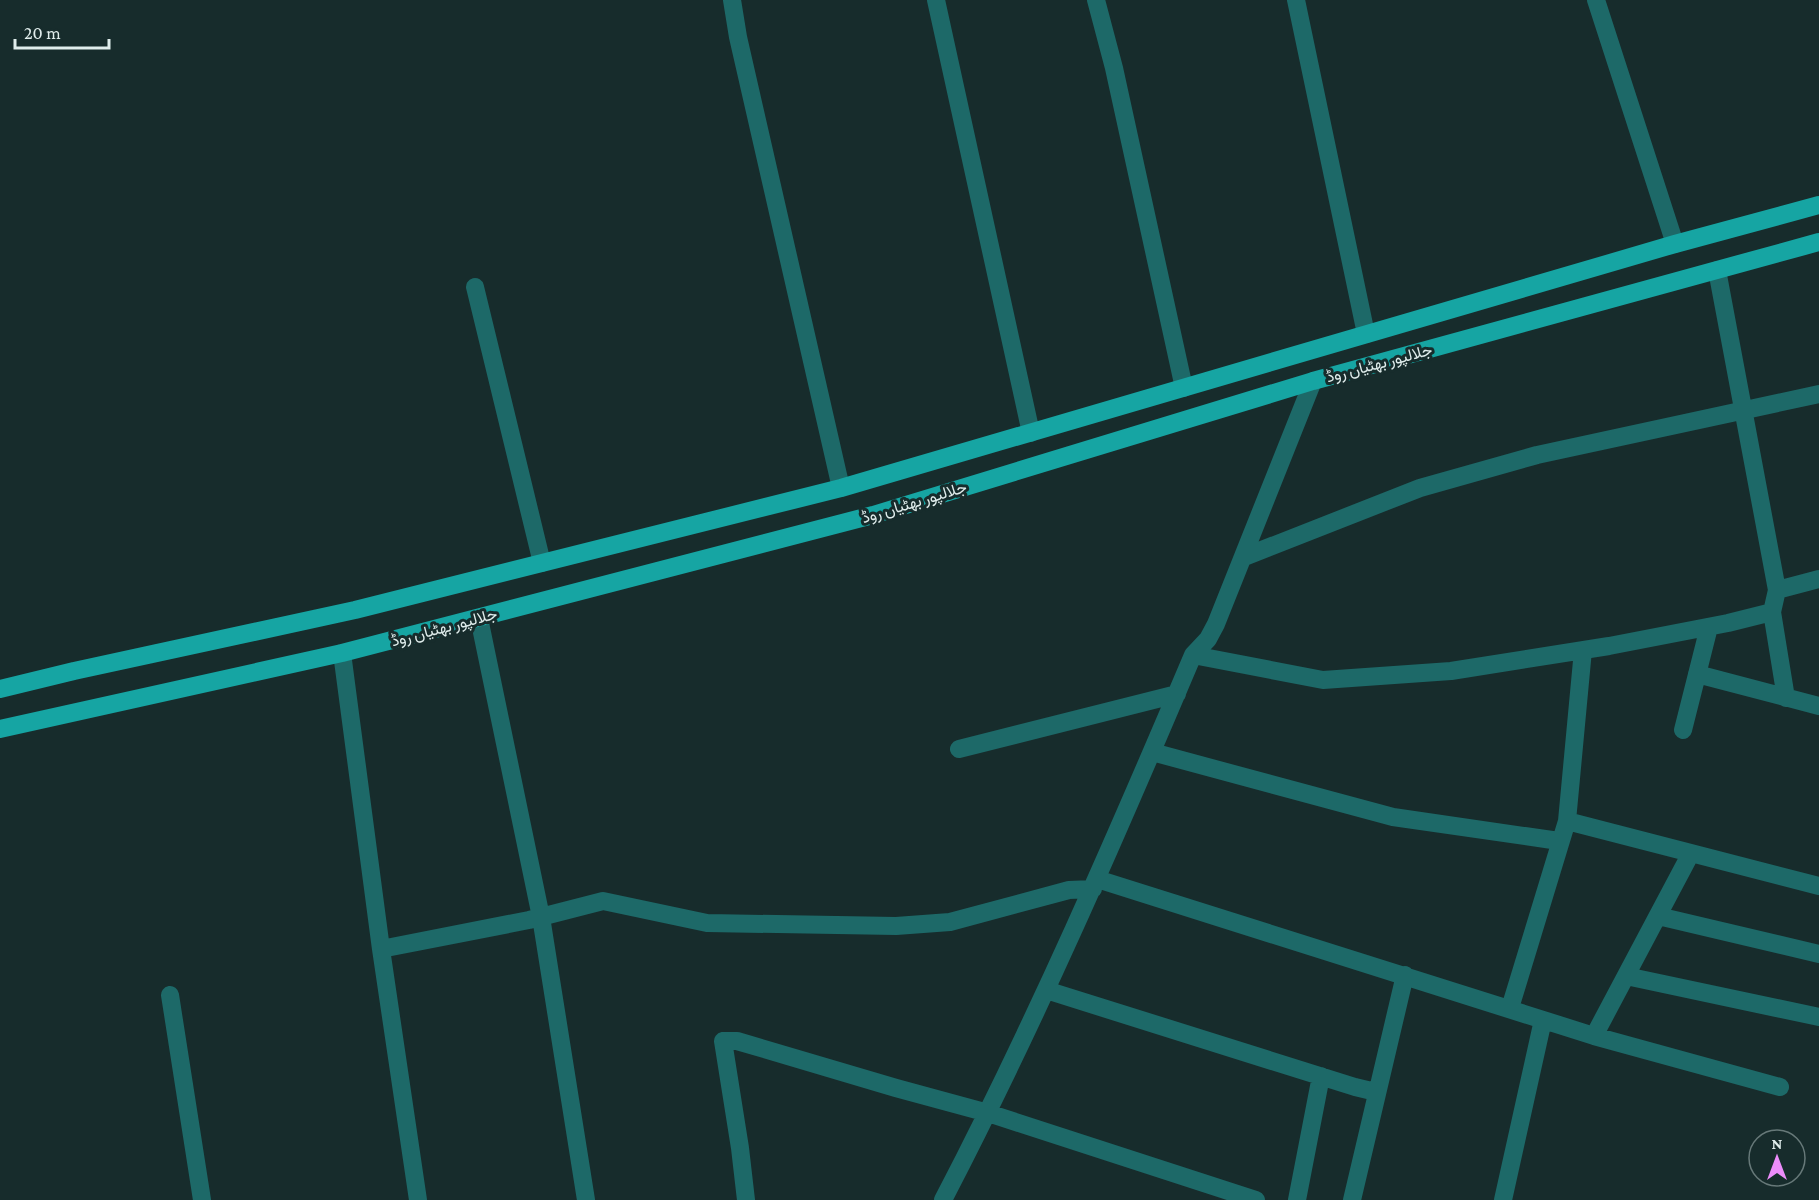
<svg xmlns="http://www.w3.org/2000/svg" width="1819" height="1200" font-family="'Crimson Pro',Vazirmatn,serif">
<style>
.lines{fill:none;stroke-linecap:round;stroke-linejoin:round}
.minor{stroke:#1d6968;stroke-width:18}
.major{stroke:#16a5a3;stroke-width:18}
.labels{text-anchor:middle;dominant-baseline:central;stroke-width:6;stroke-linejoin:round;paint-order:stroke}
.street-label{font-size:16px;fill:#e0edec;stroke:#172c2c}
</style>
<rect width="100%" height="100%" fill="#172c2c"/>
<g class="lines">
<!-- minor -->
<path class="minor" d="M732 0 738 37 841 488
M936 0 1031 433
M1096 0 1114 68 1184 388
M1296 0 1366 334
M1596 0 1675 244
M1717 270 1777 590
M475 287 542 563
M1244 557 1420 488 1537 455 1819 394
M1772 612 1786 698
M479 618 541 917 586 1200
M342 653 381 949 418 1200
M1193 655 1323 680 1451 671 1609 646 1728 623 1772 612 1777 590 1819 579
M1697 674 1819 706
M1683 730 1709 627
M959 749 1177 694
M1152 752 1393 817 1559 841
M1567 821 1819 886
M1097 879 1594 1036 1780 1087
M1658 916 1819 954
M381 949 529 920 603 901 707 923 896 926 950 922 1069 890 1093 889
M1626 976 1819 1017
M1046 990 1355 1087 1376 1092
M170 995 202 1200
M1510 1008 1567 821 1583 650
M1594 1036 1691 853
M746 1200 740 1148 723 1041H737L896 1088 988 1113 1256 1200
M943 1200C1035 1023 1115 839 1193 655L1208 639 1216 624 1313 381
M1297 1200 1321 1076
M1352 1200 1405 975
M1503 1200 1543 1020"/>
<!-- major -->
<path class="major" d="M0 689 74 671 355 610 841 488 1675 244 1819 205
M0 729 342 653 873 515 1313 381 1819 242"/>
</g>
<g class="labels">
<!-- street labels -->
<g class="street-label">
<text transform="translate(1379 363) rotate(-15)">جلالپور بھٹیاں روڈ</text>
<text transform="translate(914 502) rotate(-17)">جلالپور بھٹیاں روڈ</text>
<text transform="translate(444 627) rotate(-15)">جلالپور بھٹیاں روڈ</text>
</g>
</g>
<!-- north arrow -->
<g transform="translate(1777 1158)"><circle r="28" fill="#172c2c" stroke="#677979" stroke-width="1.5"/>
<path d="M0-4.5L10 22L0 15L-10 22Z" fill="#ec8cfa"/>
<text y="-9" font-size="16" font-weight="bold" text-anchor="middle" fill="#e0edec">N</text>
</g>
<!-- scale -->
<path d="M15 39v9h94v-9" fill="none" stroke="#e0edec" stroke-width="3"/>
<text x="24" y="39" font-size="18" fill="#e0edec" stroke="#172c2c" stroke-width="4.5" paint-order="stroke">20 m</text>
</svg>
